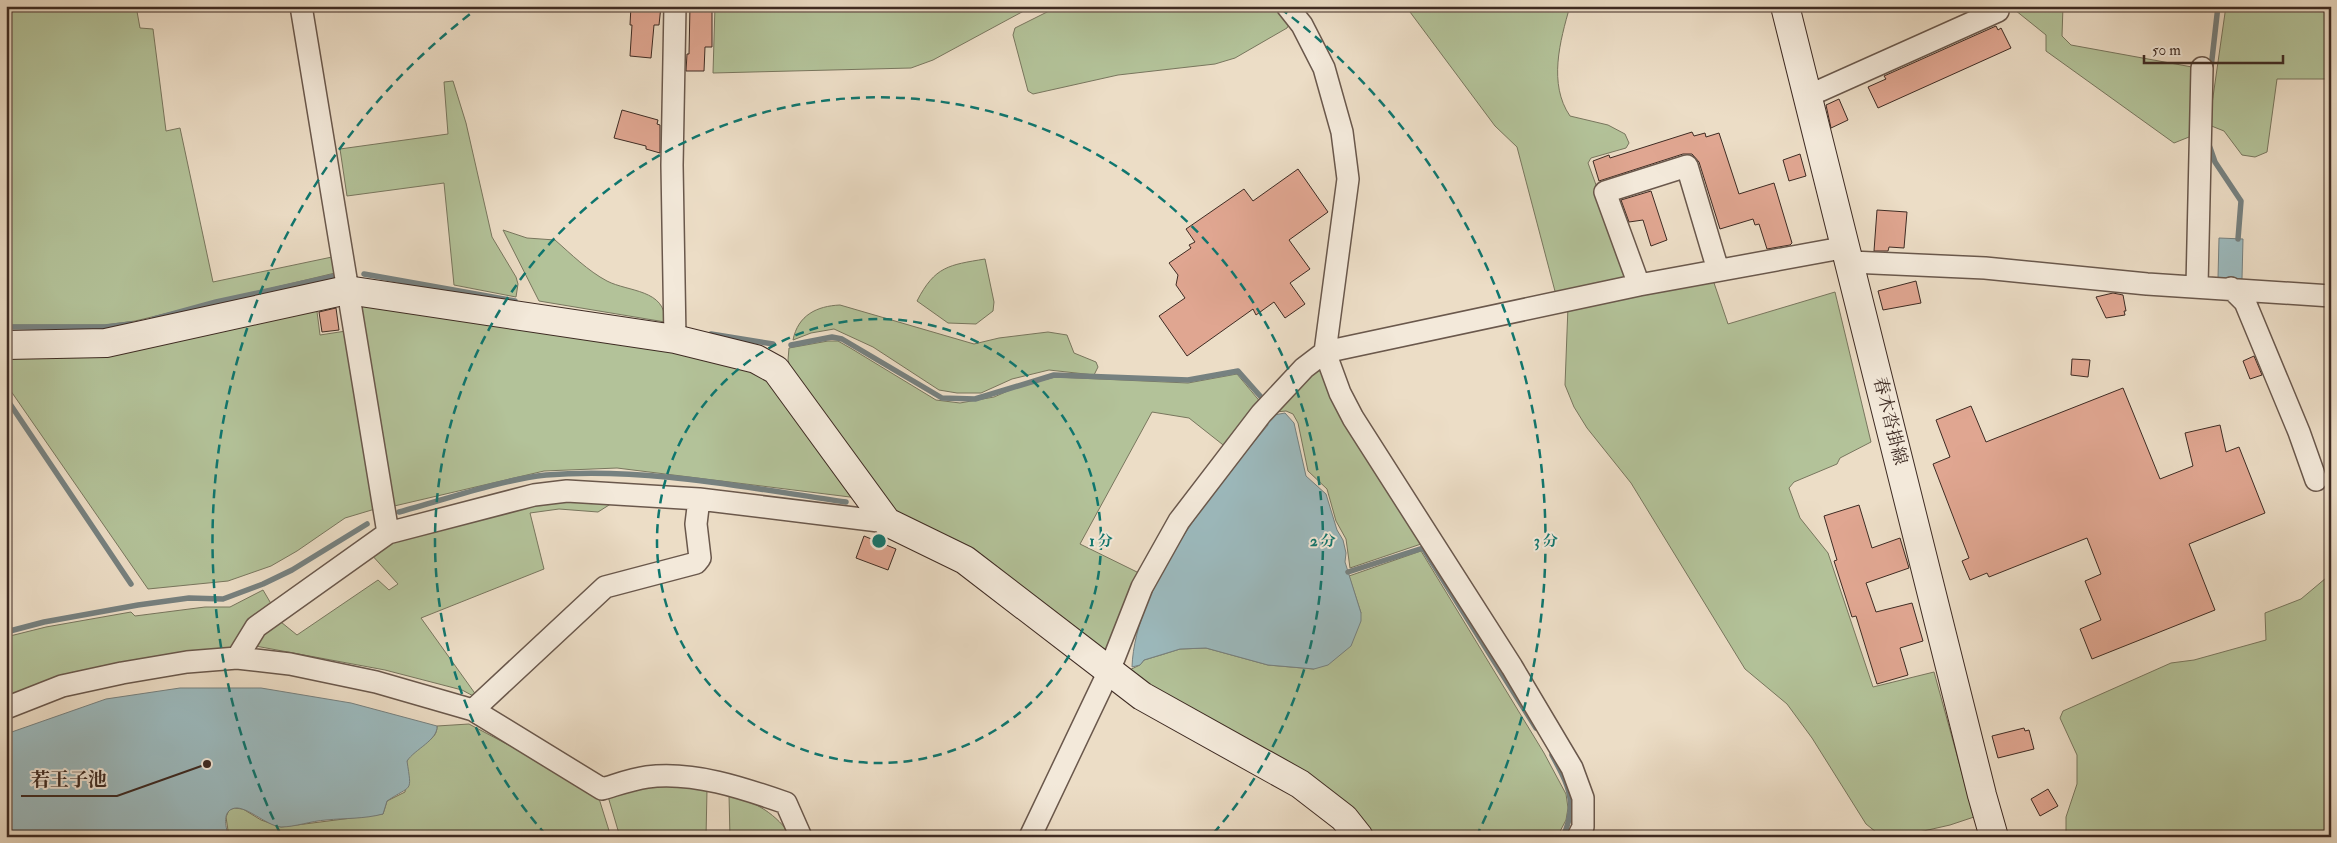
<svg xmlns="http://www.w3.org/2000/svg" width="2337" height="843" font-family="'IM FELL Double Pica','Noto Serif JP',serif">
<style>
.green{fill:#b3c299;stroke:#78765e}
.water{fill:#9cbabe;stroke:#768180}
.lines{fill:none;stroke-linecap:round;stroke-linejoin:round}
.stream{stroke:#768180;stroke-width:5.5}
.building{fill:#e0a691;stroke:#3e2b23}
.street-casing{stroke:#6a584c;stroke-width:24}
.secondary-casing{stroke:#3e2b23;stroke-width:30}
.street{stroke:#f3e9da;stroke-width:21}
.secondary{stroke:#f3e9da;stroke-width:28}
.ring{fill:none;stroke:#0f766e;stroke-width:2.5;stroke-dasharray:9 6}
.labels{text-anchor:middle;dominant-baseline:central;stroke-width:4;stroke-linejoin:round;paint-order:stroke}
.street-label{font-size:18px;fill:#3e2b23;stroke:#f3e9da}
.centre{fill:#0f766e;stroke:#f3e9da;stroke-width:2.5}
.ring-label{font-size:15px;text-anchor:middle;font-weight:bold;fill:#0f766e;stroke:#f3e9da;stroke-width:4;stroke-linejoin:round;paint-order:stroke}
.leader{fill:none;stroke:#3e2b23;stroke-width:2}
.callout-dot{fill:#3e2b23;stroke:#f3e9da;stroke-width:2}
.callout-label{font-size:19px;text-anchor:middle;font-weight:bold;fill:#3e2b23;stroke:#f3e9da;stroke-width:4;stroke-linejoin:round;paint-order:stroke}
</style>
<rect width="100%" height="100%" fill="#ecddc6"/>
<filter id="stains"><feTurbulence type="fractalNoise" baseFrequency=".004" numOctaves="4"/><feColorMatrix values="0 0 0 0 .2 0 0 0 0 .09 0 0 0 0 .02 0 0 0 .5 -.17"/></filter>
<radialGradient id="worn" r=".72"><stop offset=".6" stop-color="#630" stop-opacity="0"/><stop offset="1" stop-color="#630" stop-opacity=".3"/></radialGradient>
<!-- green -->
<path class="green" d="M6 6H136L140 28 153 29 166 131 180 128 213 282 332 257 335 273 135 321 105 325H6Z
M715 6H1033L933 60 911 68 713 73Z
M1059 6H1274L1290 23 1287 28 1235 58 1215 64 1118 75 1033 94 1028 91 1013 35 1015 28Z
M1403 6H1570C1560 41 1548 84 1570 116L1608 125 1625 134 1629 143 1626 148 1591 158 1588 163 1630 278 1556 295 1517 147 1495 126 1410 12Z
M2010 6H2063L2062 36 2071 45 2192 67 2194 135 2174 143 2046 51V35Z
M2226 6H2331V79H2277L2267 152 2255 157 2242 155 2224 131 2209 125Z
M453 81 466 123 492 237 516 277 518 284 516 297 454 285 444 183 347 196 340 149 448 134 444 82Z
M503 230 527 238 555 240C571 254 588 271 607 281 628 292 666 289 665 322L539 301Z
M985 259 994 302 993 311 976 324 948 323 917 301C935 266 949 265 985 259Z
M1712 277 1728 324 1835 292 1871 442 1840 458 1837 464 1794 482 1789 488 1800 518 1828 553 1873 687 1934 672 1974 817 1950 825 1897 837 1881 836 1866 824 1812 738 1787 704 1745 669 1631 483 1587 428 1574 407 1565 385 1568 306Z
M360 302 693 355 751 368 768 378 858 498 617 468 544 471 390 507Z
M316 304 320 335 346 331 375 509 345 518 297 551 271 566 228 581 148 589 6 384V355Z
M840 305 974 344 999 338 1048 332 1067 335 1074 353 1096 362 1098 367 1094 375 1049 370 1012 379 981 393H957L939 390 873 347 834 329 811 333 793 340C798 315 817 306 840 305Z
M828 341H838L852 349 936 400 960 403 994 397 1017 387 1055 377 1188 383 1237 374 1262 404 1227 448 1189 418 1152 412 1080 544 1139 573 1107 649 1095 650 887 504 793 375 788 360 789 348Z
M1321 364 1424 543 1350 568 1346 539 1336 521 1327 489 1308 471 1298 423 1293 414 1286 411 1275 412Z
M573 497 617 500 598 512 559 509 530 513 544 569 421 618 479 699 462 690 385 670 250 645 276 618 297 635 378 580 389 590 398 584 370 553 383 545 509 508Z
M1421 551 1544 753 1566 794 1568 808 1566 820 1557 837H1371L1125 672 1140 665 1144 660 1161 655 1180 649 1206 648 1268 665 1314 669 1361 613 1349 576Z
M2331 577V837H2068L2066 835V817L2077 784V755L2060 718 2063 711 2171 663 2194 660 2266 640 2265 613 2301 599 2326 578Z
M263 590 273 607 232 651 6 701V637L46 627 131 612 135 616 205 607H230Z
M469 724 597 792 611 837H229L226 817 229 810 234 808 243 809 261 820 281 827 383 814 387 801 405 792C406 783 404 770 407 761 412 746 438 743 437 726Z
M657 783 707 790 706 837H620L607 793Z
M729 795C757 802 776 814 792 837H730Z"/>
<!-- water -->
<path class="water" d="M2219 238 2243 239 2242 279 2218 278Z
M1285 413 1294 423 1306 476 1326 494 1337 530 1343 540 1346 553 1345 562 1361 613V621L1351 646 1328 665 1314 669 1268 665 1206 648 1180 649 1144 660 1140 665 1132 667C1135 584 1217 487 1268 425L1267 421 1274 415Z
M180 688H261L351 703 437 726C438 740 415 749 407 761 412 794 412 784 387 801L383 814C364 819 346 818 326 820 311 821 295 827 281 827 266 826 244 803 232 809 222 813 226 829 229 837H6V734L106 699Z"/>
<g class="lines">
<!-- stream -->
<path class="stream" d="M2211 68 2218 6
M2208 142 2215 162 2241 201 2238 239
M364 274 515 301
M154 319 216 302 335 276
M6 327H105L131 324
M711 334 773 344
M791 345 832 337 842 339 942 398 975 399 1054 375 1188 380 1238 371 1261 397
M8 401 131 584
M399 512C444 500 500 480 546 475 646 467 748 488 846 502
M1348 572 1423 548 1536 728
M6 632 44 622 138 605 189 598 223 599 263 584 292 570 367 524
M1552 755C1569 786 1578 803 1563 837"/>
</g>
<!-- building -->
<path class="building" d="M631 6H661L659 25H654L651 58 630 56 632 25H630Z
M690 6H712V47H705L704 71H686L687 54H689Z
M1996 26 1998 30 2001 28 2011 48 1878 108 1868 87 1886 79 1884 76Z
M1839 99 1848 120 1831 128 1826 105Z
M622 110 658 120 657 124 660 125V153L646 149V146L614 138Z
M1692 132 1694 136 1705 133 1706 137 1719 133 1739 194 1774 183 1792 243 1790 245 1767 249 1759 224 1755 225 1753 219 1720 229 1699 162 1692 154H1683L1599 181 1593 161 1609 155 1610 158Z
M1800 154 1806 176 1789 181 1783 160Z
M1298 169 1328 212 1289 240 1310 269 1290 283 1305 304 1285 318 1274 302 1256 315 1253 309 1187 356 1159 316 1185 298 1176 285 1178 275 1169 263 1191 248 1189 245 1195 242 1186 229 1244 189 1253 201Z
M1651 191 1667 240 1651 246 1643 220 1629 222 1621 200Z
M1877 210 1907 212 1904 248 1889 247 1888 251H1874Z
M1916 281 1921 303 1883 310 1878 291Z
M2113 293 2123 295 2126 311H2124L2125 315 2106 318 2096 297Z
M336 308 339 330 322 332 319 312Z
M2254 356 2262 375 2250 379 2243 361Z
M2072 359 2090 360 2088 377 2071 375Z
M2123 388 2160 479 2193 466 2185 433 2220 425 2226 452 2239 447 2265 513 2189 544 2215 610 2092 659 2080 629 2101 620 2085 581 2101 574 2087 538 1989 577 1987 573 1970 580 1962 561 1969 558 1933 464 1950 457 1936 420 1971 406 1986 442Z
M1859 505 1872 548 1900 538 1909 568 1866 583 1876 612 1912 603 1923 641 1900 648 1908 675 1877 684 1856 616 1852 617 1834 561 1837 560 1824 516Z
M864 536 896 549 888 570 856 558Z
M2024 728 2025 731 2029 730 2034 749 1998 758 1992 736Z
M2048 789 2058 806 2040 816 2031 799Z"/>
<g class="lines">
<defs>
<path id="street" d="M301 6 388 533
M1287 6 1302 25 1324 68 1342 132 1348 179 1325 352 1340 393 1353 418 1512 667 1572 768 1583 798V827L1578 837
M1808 96 1998 11
M1851 262 1985 268 2147 284 2331 296
M1639 285 1605 192 1687 166 1718 270
M2197 286 2202 68
M2231 288 2245 302 2299 432 2316 480
M675 339 672 165 675 6
M237 658 256 627 388 533 534 495 567 491 699 499 887 522
M6 708 62 686 122 673 187 662 237 658 290 664 376 682 473 710 602 789C616 785 632 779 647 777 693 771 743 788 786 803L801 837
M473 710 605 587 696 563 700 558 696 524 699 499
M1030 837 1109 671 1142 587 1179 521 1261 414 1304 368 1325 352 1639 285 1847 247"/>
<path id="secondary" d="M1785 6 1982 795 1994 837
M6 345 106 343 347 290 675 339 756 359 776 370 887 522 965 560 1142 696 1300 784 1344 818 1359 837"/>
</defs>
<!-- street casing -->
<use href="#street" class="street-casing"/>
<!-- secondary casing -->
<use href="#secondary" class="secondary-casing"/>
<!-- street -->
<use href="#street" class="street"/>
<!-- secondary -->
<use href="#secondary" class="secondary"/>
</g>
<!-- distance rings -->
<g class="ring">
<circle cx="879" cy="541" r="222"/>
<path d="M546 835A444 444 0 1 1 1212 835"/>
<path d="M280 833A667 667 0 0 1 478 8M1280 8A667 667 0 0 1 1478 833"/>
</g>
<g class="labels">
<!-- street labels -->
<g class="street-label">
<text transform="translate(1890 421) rotate(76)">春木沓掛線</text>
</g>
</g>
<circle cx="879" cy="541" r="8" class="centre"/>
<g class="ring-label">
<text x="1101" y="546">1 分</text>
<text x="1323" y="546">2 分</text>
<text x="1546" y="546">3 分</text>
</g>
<!-- callouts -->
<path class="leader" d="M207 764L117 796H21"/>
<circle class="callout-dot" cx="207" cy="764" r="5"/>
<g class="callout-label">
<text x="69" y="786">若王子池</text>
</g>
<!-- margin -->
<rect width="2337" height="843" fill="none" stroke="#ecddc6" stroke-width="25"/>
<rect x="8" y="8" width="2322" height="828" fill="none" stroke="#3e2b23" stroke-width="2.5"/>
<rect x="12" y="12" width="2312" height="818" fill="none" stroke="#3e2b23"/>
<!-- scale -->
<path d="M2144 55v8h139v-8" fill="none" stroke="#3e2b23" stroke-width="2.5"/>
<text x="2152" y="55" font-size="15" fill="#3e2b23" stroke="#f3e9da" stroke-width="4" paint-order="stroke">50 m</text>
<rect width="100%" height="100%" filter="url(#stains)"/>
<rect width="100%" height="100%" fill="url(#worn)"/>
</svg>
